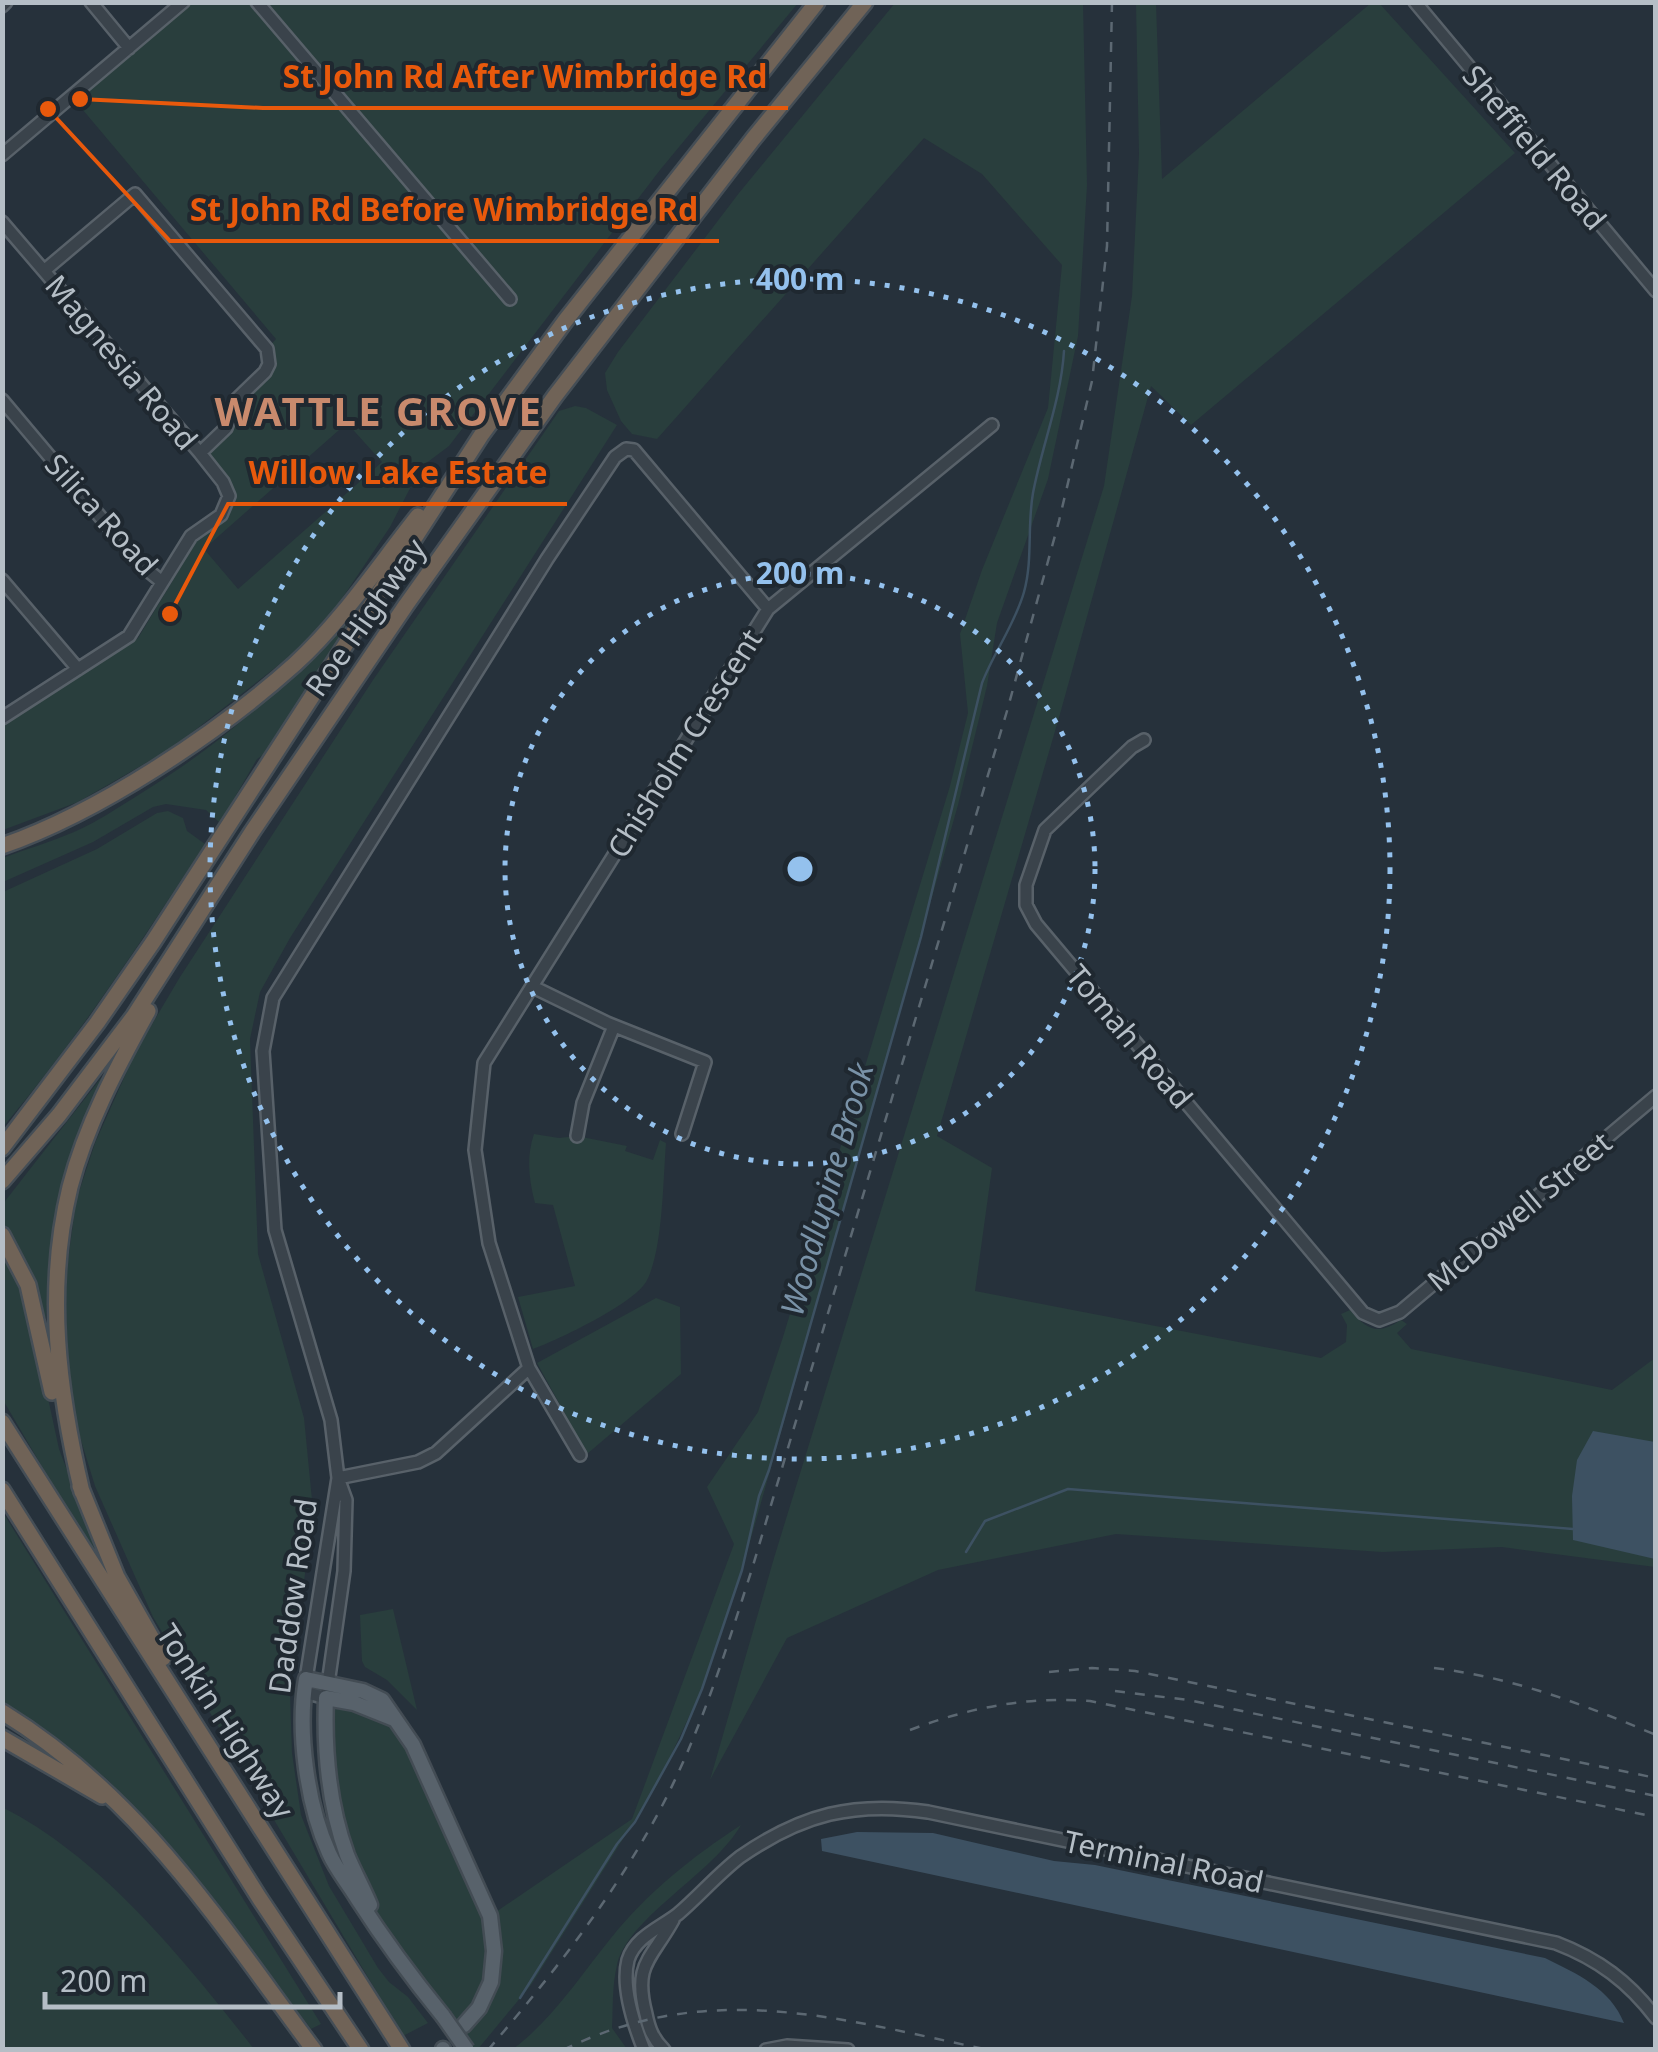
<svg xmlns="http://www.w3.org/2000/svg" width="1658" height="2052" font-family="'Noto Sans',sans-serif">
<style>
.green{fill:#293e3d;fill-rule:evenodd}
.water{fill:#3d5162}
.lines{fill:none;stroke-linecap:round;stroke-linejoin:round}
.stream{stroke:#3d5162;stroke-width:2.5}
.minor-casing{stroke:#586169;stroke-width:16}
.major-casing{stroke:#434c54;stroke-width:19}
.highway-casing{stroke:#454e56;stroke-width:20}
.minor{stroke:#3a434b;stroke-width:11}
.major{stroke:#58626b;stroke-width:14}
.highway{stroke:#706357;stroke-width:15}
.rail{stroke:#5c6872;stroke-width:2.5;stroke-dasharray:10 10;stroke-linecap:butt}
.major-bridge-casing{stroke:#434c54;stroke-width:19;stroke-linecap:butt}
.major-bridge{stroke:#58626b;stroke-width:14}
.ring{fill:none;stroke:#94c1ed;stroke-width:5;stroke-dasharray:5 10}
.labels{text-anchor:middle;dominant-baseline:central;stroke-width:8;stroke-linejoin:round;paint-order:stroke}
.street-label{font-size:30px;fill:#b5bec6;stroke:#1f2830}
.water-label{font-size:32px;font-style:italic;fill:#7992a7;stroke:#1f2830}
.district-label{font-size:40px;font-weight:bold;letter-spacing:2.5px;fill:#c98a6d;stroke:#1f2830}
.centre{fill:#94c1ed;stroke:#1f2830;stroke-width:5}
.ring-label{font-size:30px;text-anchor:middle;font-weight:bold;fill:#94c1ed;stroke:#1f2830;stroke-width:8;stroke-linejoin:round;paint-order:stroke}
.leader{fill:none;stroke:#e8590c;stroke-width:4}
.callout-dot{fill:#e8590c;stroke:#1f2830;stroke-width:4}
.callout-label{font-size:32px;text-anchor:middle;font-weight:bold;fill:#e8590c;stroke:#1f2830;stroke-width:8;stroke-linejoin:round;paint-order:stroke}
</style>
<rect width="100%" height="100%" fill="#26313b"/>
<!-- green -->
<path class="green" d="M176 3H798L660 170 449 446 421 467 390 527 337 606 298 650 172 748 78 802 3 830V726L138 638 196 542 191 536 221 515 229 496 200 453 218 438 230 411 265 372 267 349 276 339 72 97ZM347 423 382 462 238 589 204 549Z
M895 3H1083L1087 185 1078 336 1048 479 997 623 987 686 958 805 742 1570 702 1689 657 1785 531 1985 478 2049H467L377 1930 335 1814 326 1698 394 1719 490 1916 632 1819 734 1544 707 1487 758 1412 783 1337 950 786 968 713 960 634 982 570 1048 408 1062 265 982 174 924 138 657 439 632 434 621 421 607 390 605 373 618 352 739 193Z
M1136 3H1156L1162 179 1371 3H1379L1515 153 1191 425 1151 386 1060 714 937 1136 992 1168 975 1291 1321 1358 1346 1342 1347 1325 1341 1314 1350 1310C1368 1331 1378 1335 1401 1320L1407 1324 1397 1333 1411 1349 1612 1390 1655 1358V1567L1502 1547 1382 1552 1116 1534 938 1570 787 1638 710 1780 774 1558 1104 486 1132 296 1139 154Z
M575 406 586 408 617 425 290 938 260 992 250 1039 258 1254 304 1418 313 1510 290 1693 292 1753 301 1815 329 1886 378 1968 389 1982 408 1997 428 2023 403 2036 153 1617 95 1486 76 1424 64 1358V1290L76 1201 95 1143 135 1053 180 977 373 680 559 411Z
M380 574 266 753 257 759 220 823 206 810 166 804 153 807 93 842 3 882V858C26 849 51 842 74 832 97 822 119 807 140 794 241 732 307 666 380 574Z
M168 811 183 818 187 831 205 844C141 942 78 1038 3 1127V892L97 849 157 813Z
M101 1078 104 1080C62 1154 50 1236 46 1319L25 1260 3 1224 2 1205Z
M534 1134 559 1138 577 1136 627 1146 625 1151 653 1160 660 1140 666 1143C663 1179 663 1252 646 1282 633 1304 558 1340 533 1349L518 1297 575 1286 553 1205 535 1203C529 1180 526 1157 534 1134Z
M2 1249 27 1301 59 1449 109 1581 3 1400Z
M656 1298 680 1307 681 1374 587 1454 537 1363Z
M2 1511 321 2024 311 2029 172 1851 109 1781 59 1740 3 1703Z
M393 1609 417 1710 387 1680 365 1667 362 1661 360 1615Z
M2 1807C103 1858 185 1961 254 2049H3Z
M741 1825C713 1874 628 1917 617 1965 612 1985 613 2008 612 2028L627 2049H513C553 2019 580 1976 611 1938 648 1892 692 1857 741 1825Z"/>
<!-- water -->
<path class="water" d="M1593 1431 1655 1442V1559L1573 1540 1572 1496 1577 1460Z
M857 1832 933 1833 1054 1861 1095 1865 1545 1958C1577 1974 1610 1988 1624 2023L822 1851 821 1839Z"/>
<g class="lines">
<!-- stream -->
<path class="stream" d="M966 1552 985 1521 1068 1489 1573 1529
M520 1998 617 1844 635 1822 681 1739 702 1689 742 1570 759 1496 769 1470 921 937 982 683C994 652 1015 624 1024 592 1033 560 1027 526 1033 493 1042 445 1061 400 1064 351"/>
<defs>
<path id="minor" d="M91 2 129 48
M257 2 510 299
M1415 2 1656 291
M2 6 6 2
M2 155 183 2
M2 222 200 453 223 482 229 496 221 515 191 536 129 636 2 718
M45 270 135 194 267 349 269 364 265 372 236 400 226 428 200 453
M2 400 140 564 162 582
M2 580 78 669
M768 609 992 425
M1144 740 1132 747 1045 830 1026 885V905L1036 924 1363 1313 1379 1320 1400 1312 1656 1096
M533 987 607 1023 705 1062 682 1134
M577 1136 583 1103 614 1026
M529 1368 580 1455
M306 1679 338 1478
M304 1692 326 1698 344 1571 346 1500 338 1478 331 1420 275 1230 263 1051 273 998 547 559 615 457 626 449 634 450 768 609 484 1063 475 1150 489 1243 529 1368 436 1453 418 1462 338 1478
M644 2050C634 2025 621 1987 628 1960 635 1937 660 1928 678 1914 699 1896 718 1874 740 1857 802 1814 854 1801 928 1812L1556 1943C1598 1959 1629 1982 1656 2018
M664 2050C653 2039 649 2029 646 2014 633 1964 651 1960 673 1920
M766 2050 787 2046 848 2050"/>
<path id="major" d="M370 1905C363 1888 354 1872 347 1855 329 1806 324 1749 326 1698L354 1703 394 1719
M443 2016C412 1978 384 1940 357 1898 348 1883 336 1869 329 1853 307 1805 297 1731 306 1679L363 1691 382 1700 413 1745 490 1916 494 1951 491 1982 479 2008 464 2025
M443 2050V2049"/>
<path id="highway" d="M2 846C100 812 218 733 295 664 342 621 379 565 418 516
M2 1148 97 1023 153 942 482 434 565 321 817 2
M2 1181 59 1115 134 1016 252 832 406 605 555 396 753 139 865 2
M2 1235 28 1285 52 1392
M2 1422 402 2050
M80 1486 117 1577 163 1658
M2 1490 260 1899 361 2050
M82 1492C58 1391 45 1290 70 1187 86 1125 117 1067 148 1011
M2 1712C141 1797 219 1923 314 2050
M2 1738 102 1796"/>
</defs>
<!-- minor casing -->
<use href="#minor" class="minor-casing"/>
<!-- major casing -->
<use href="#major" class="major-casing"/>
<!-- highway casing -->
<use href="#highway" class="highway-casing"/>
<!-- minor -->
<use href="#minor" class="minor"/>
<!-- major -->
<use href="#major" class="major"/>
<!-- highway -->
<use href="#highway" class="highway"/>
<!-- rail -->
<path class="rail" d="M1434 1668C1515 1678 1580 1703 1656 1735
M1049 1672 1092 1668 1135 1671 1656 1778
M1115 1691 1188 1700 1656 1796
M910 1730C968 1708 1027 1696 1090 1701L1656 1817
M488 2050C553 1974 615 1895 662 1806 701 1731 726 1650 752 1569L1007 711 1059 521 1092 381 1107 246 1112 2
M563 2050C709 1978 840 2019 989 2050"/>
<defs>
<path id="major-bridge" d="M443 2016 467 2050"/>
</defs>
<!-- major-bridge casing -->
<use href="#major-bridge" class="major-bridge-casing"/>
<!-- major-bridge -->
<use href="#major-bridge" class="major-bridge"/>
</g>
<!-- distance rings -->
<g class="ring">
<circle cx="800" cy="869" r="295"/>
<circle cx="800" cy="869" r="590"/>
</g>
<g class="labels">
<!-- street labels -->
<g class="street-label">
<text transform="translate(1535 147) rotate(50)">Sheffield Road</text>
<text transform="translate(122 362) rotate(50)">Magnesia Road</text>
<text transform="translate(102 514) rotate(48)">Silica Road</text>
<text transform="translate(365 617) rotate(-55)">Roe Highway</text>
<text transform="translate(684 743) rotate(-58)">Chisholm Crescent</text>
<text transform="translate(1130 1036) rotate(50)">Tomah Road</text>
<text transform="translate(1519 1211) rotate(-40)">McDowell Street</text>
<text transform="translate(292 1596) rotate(-82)">Daddow Road</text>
<text transform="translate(226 1721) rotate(57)">Tonkin Highway</text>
<text transform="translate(1164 1861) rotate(12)">Terminal Road</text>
</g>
<!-- water labels -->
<g class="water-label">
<text transform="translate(826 1189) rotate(-74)">Woodlupine Brook</text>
</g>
<!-- district labels -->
<g class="district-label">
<text x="379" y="410">WATTLE GROVE</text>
</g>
</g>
<circle cx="800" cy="869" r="15" class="centre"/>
<g class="ring-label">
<text x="800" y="290">400 m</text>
<text x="800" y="584">200 m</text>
</g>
<!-- callouts -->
<path class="leader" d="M80 99L263 108H788M48 109L170 241H719M170 614L228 504H567"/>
<g class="callout-dot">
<circle cx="80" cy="99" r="10"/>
<circle cx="48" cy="109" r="10"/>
<circle cx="170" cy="614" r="10"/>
</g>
<g class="callout-label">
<text x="525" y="88">St John Rd After Wimbridge Rd</text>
<text x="444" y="221">St John Rd Before Wimbridge Rd</text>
<text x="398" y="484">Willow Lake Estate</text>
</g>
<!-- border -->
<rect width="1658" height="2052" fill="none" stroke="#b5bec6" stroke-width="10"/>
<!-- scale -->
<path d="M45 1992v15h295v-15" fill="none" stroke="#b5bec6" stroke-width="5"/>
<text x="60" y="1992" font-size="30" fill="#b5bec6" stroke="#1f2830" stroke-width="8" paint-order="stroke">200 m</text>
</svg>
